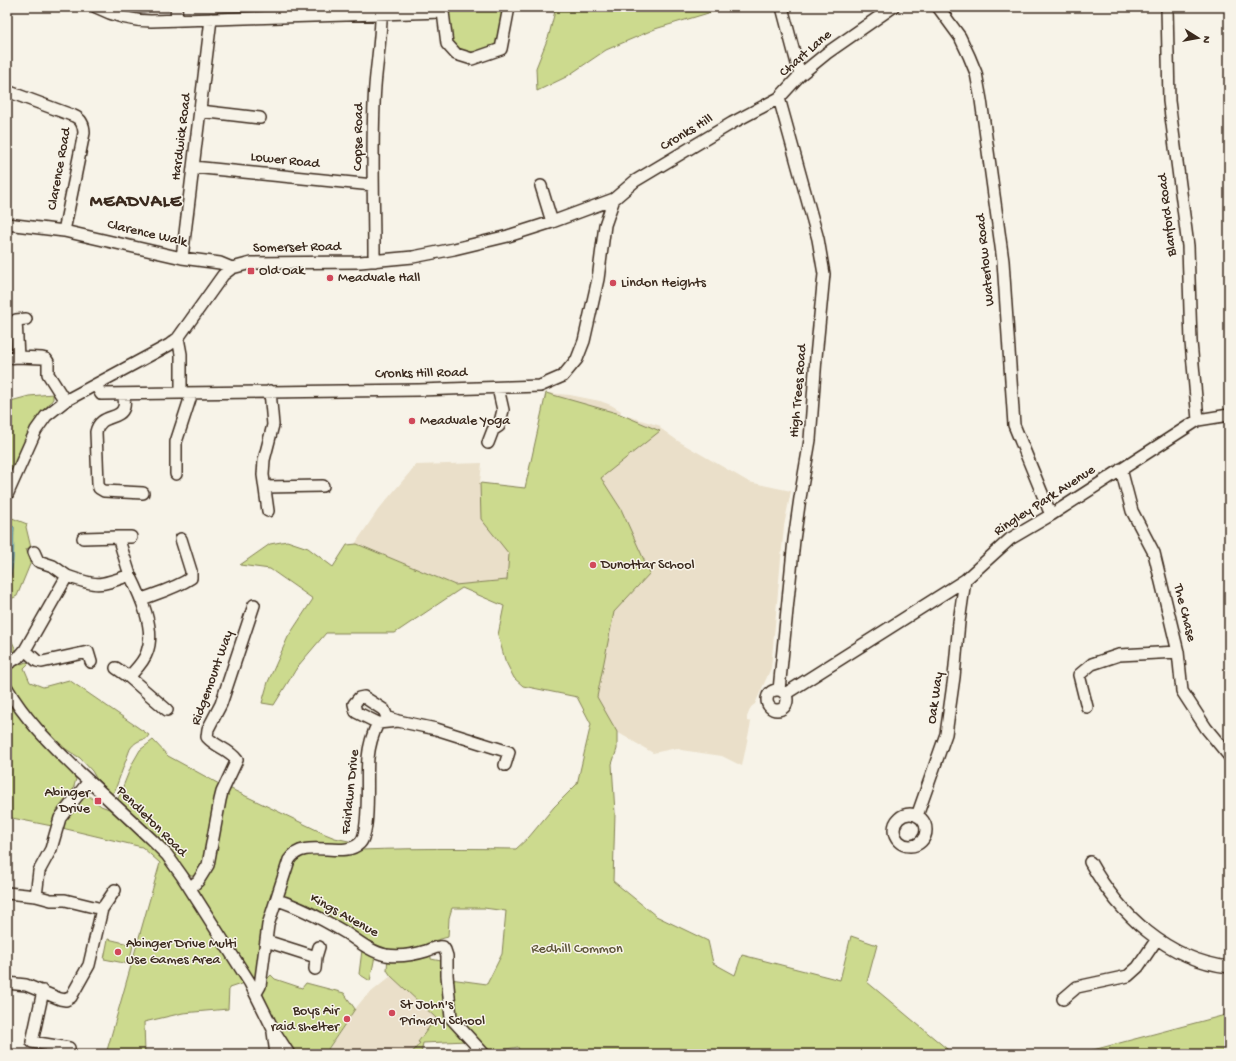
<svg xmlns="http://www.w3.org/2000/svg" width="1236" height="1061" font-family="'Gochi Hand',sans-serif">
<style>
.built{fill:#eadfc9}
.green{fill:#ccda8e;stroke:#848256}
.water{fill:#91dbf2;stroke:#6f949d}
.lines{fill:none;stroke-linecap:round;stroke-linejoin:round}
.shore{stroke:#5d7173;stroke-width:1}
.minor-casing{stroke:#3b2a1e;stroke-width:14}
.minor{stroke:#f7f3e8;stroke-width:11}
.poi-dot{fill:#d1495b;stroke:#f7f3e8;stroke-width:1.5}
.labels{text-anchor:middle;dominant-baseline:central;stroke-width:3;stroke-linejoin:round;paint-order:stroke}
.street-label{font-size:14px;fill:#3b2a1e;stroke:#f7f3e8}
.poi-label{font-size:14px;fill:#3b2a1e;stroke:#f7f3e8;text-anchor:start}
.park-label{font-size:14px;fill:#5f563a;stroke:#f7f3e8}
.district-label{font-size:18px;font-weight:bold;letter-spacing:1px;fill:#3b2a1e;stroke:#f7f3e8}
</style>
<rect width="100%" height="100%" fill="#f7f3e8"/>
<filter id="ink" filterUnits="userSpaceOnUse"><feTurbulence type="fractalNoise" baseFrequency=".025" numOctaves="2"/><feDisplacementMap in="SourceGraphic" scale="8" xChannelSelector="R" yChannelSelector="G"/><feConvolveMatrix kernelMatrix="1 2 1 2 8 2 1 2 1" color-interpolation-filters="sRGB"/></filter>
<g filter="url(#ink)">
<!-- built -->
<path class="built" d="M546 393 570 395 600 401 611 405 621 411 620 414 661 426 660 428 678 441 749 482 791 491 784 526 771 668 755 704 751 707 747 717V721L751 722 742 766 722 756 681 750 677 748 653 753 617 732 591 724 577 697 514 678 504 657 498 635 504 605 355 544 378 510 416 465 482 463 480 483 525 488Z
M391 976 437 1018 418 1041 420 1043 410 1054H333L328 1050 355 1009 364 998Z"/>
<!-- green -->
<path class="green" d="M447 7H503L496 43 485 52 474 56 456 49 451 42Z
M556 7H714L715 11 655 29 606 50 566 77 537 91 536 68 549 35Z
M546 393 620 414 660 431 601 478 621 509 650 573 614 612 597 697 617 732V749L612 764 615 813 613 881 656 916 708 941 713 963 735 975 742 955 840 980 851 936 877 945 867 982 953 1054H521L518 1047 489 1052 455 1017 450 979 487 984 502 954 506 911 484 908H452L449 918 448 937 430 942 431 959 441 961 442 980 447 1011 467 1041 423 1043 421 1054H411L420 1043 418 1042 436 1018 391 976 387 970 388 955 376 951 370 981 359 974 363 942 282 898 292 863 297 857 304 853C375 848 445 848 516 849L529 837 554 807 577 784 591 724 577 697 523 686 514 678 505 660 498 635 504 606 462 588 395 633H326L298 666 274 705 262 703 268 682 288 637 313 599 270 569 240 565 270 544 287 541 308 548 333 567 347 545 357 544 455 585 507 580 509 554 481 519 480 483 525 488Z
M53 394V399L35 422 7 486V402L29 396Z
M7 516 27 524 26 527 31 548 26 549 31 562 17 596 7 601V583L11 577 12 567 14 527 9 525H7Z
M7 631 16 650 10 654 11 657 7 658Z
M26 662 29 663 24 668 30 682 43 687 69 680 149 735 146 739C139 740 134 743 130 749L115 790 112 794 96 778 92 771 80 758 53 741 17 697 7 680 8 674 11 668Z
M7 699 30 730 74 773 72 774 76 779 73 790 57 810 52 826 7 817Z
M153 740 168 756 221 785 207 855 196 876H191L187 873 160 838 118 799 132 764 140 750Z
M229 788 325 834 335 838 353 842 347 845C333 845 299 841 289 851 286 854 286 859 284 863L257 979H254L199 892 198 886Z
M88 795 101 806 109 809 163 858 210 927 244 983 229 988 228 1009 183 1013 144 1022 145 1054H106L160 863 142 847 62 828 65 820 83 796Z
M108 939 133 945 129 964 104 959Z
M271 975 275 979 302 988 306 983 344 993 355 1009 328 1049 333 1054H294L283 1037 263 998 262 990 265 981Z
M1229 1014V1054H1078Z"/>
<!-- water -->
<path class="water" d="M7 525H9L14 527C13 544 16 567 7 583Z"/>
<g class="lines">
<!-- shore -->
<path class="shore" d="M7 529 10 531 7 574"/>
<defs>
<path id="minor" d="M96 7C114 16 131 21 151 21L443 12 447 44 456 54 472 59 501 49 509 7
M176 7 177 20
M782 7 800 75
M938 7 960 37 969 56 976 73 981 100 1003 261 1014 425 1051 515
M1167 7 1169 101 1188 246 1191 342 1198 420
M7 91 74 116C81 119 84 125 84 133L64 231
M200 111 260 118
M193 167 373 185
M541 186 552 222
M7 224 64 231 182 258 220 263 232 268
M182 258 211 19
M375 261 374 254C374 198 371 142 375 86 377 60 382 34 381 8
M26 319 16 320 18 357 42 358 46 359 48 362V374L65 401
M178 338 181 354V393
M7 358 18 357
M96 385 101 394 419 390 540 386 563 376 577 359 584 341 598 279 605 225 614 199
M124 394C124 398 125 403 124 407 120 421 100 413 96 432L98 484 99 488 104 491 143 493
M488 443 493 430 499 426 503 410 498 388
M1121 469 1132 511 1154 553 1178 652 1182 691 1206 728 1229 756
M176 474V442L190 399V393
M265 487 323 486
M7 495 36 430 46 416 65 401 169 345 178 338 223 275 232 268 251 263 360 262 413 257 454 249 508 236 552 222 614 199 635 181 732 123 779 98 800 75 827 53 893 7
M268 511 263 475 264 460 273 425 270 391
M118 537H131
M83 538 118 537 130 575
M34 552 38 561 53 566 67 576
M142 599C158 593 176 588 191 578V571L181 539
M25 650 37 661 42 662 88 652 91 662
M7 664 20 656 25 650 67 576C98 587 99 586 130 575 140 595 156 629 147 652 144 662 135 670 129 677L167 710
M116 668 129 677
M7 688C26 721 53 746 79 772 104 795 129 818 153 841L167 855 182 876 250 983 273 1029 289 1054
M767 700a10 10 0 1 1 20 0a10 10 0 1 1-20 0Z
M779 690 794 540 800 498 810 440 816 357 824 274 818 239 779 98
M785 694 965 580 1010 539 1051 515 1198 420 1229 415
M1087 707 1079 675 1092 664 1119 655 1178 652
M398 721 387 717 384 710 370 701 364 697 359 698 354 704 356 712 378 723 398 721 436 729 509 752 505 765
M894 830a16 16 0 1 1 32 0a16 16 0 1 1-32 0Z
M917 816 946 734 954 677 959 622 965 580
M1090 862C1119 914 1167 960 1229 967
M190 888 198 881 208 865 220 800 222 792 237 760C228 748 217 748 207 737L208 729 221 704 254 605
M7 893 36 896 51 900H65L102 909 89 965 71 997 66 1000 60 999 26 985 7 983
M36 896 39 871 51 849 60 818 89 781
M277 900C301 907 324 920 346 933 358 941 371 952 386 955 399 957 413 955 426 951 432 949 436 946 443 947L445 950 447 956V975L451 1018 484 1054
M102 909 115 890
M266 941 316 957 319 947
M315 969 316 957
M43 991 32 1042 69 1048
M256 993 260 986 268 925 289 860C304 836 343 860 360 843 371 832 366 775 368 758 369 747 373 733 378 723
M1063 999 1077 987 1128 976 1138 967 1157 939
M273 1032 276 1054"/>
</defs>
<!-- minor casing -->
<use href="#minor" class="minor-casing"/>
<!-- minor -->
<use href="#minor" class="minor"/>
</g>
</g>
<!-- markers -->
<g class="poi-dot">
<rect x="247" y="267" width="8" height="8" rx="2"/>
<circle cx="330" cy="278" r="4"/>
<circle cx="613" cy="283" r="4"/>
<circle cx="412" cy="421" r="4"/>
<circle cx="593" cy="565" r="4"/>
<rect x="94" y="797" width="8" height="8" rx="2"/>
<circle cx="118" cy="952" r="4"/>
<circle cx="392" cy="1013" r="4"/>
<circle cx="347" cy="1019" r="4"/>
</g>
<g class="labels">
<!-- street labels -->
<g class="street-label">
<text transform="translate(806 54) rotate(-41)">Chart Lane</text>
<text transform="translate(687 133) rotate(-31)">Cronks Hill</text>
<text transform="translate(182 137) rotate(-83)">Hardwick Road</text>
<text transform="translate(359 137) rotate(-89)">Copse Road</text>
<text transform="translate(285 161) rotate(6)">Lower Road</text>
<text transform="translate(60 169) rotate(-80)">Clarence Road</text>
<text transform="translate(1168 215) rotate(-97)">Blanford Road</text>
<text transform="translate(147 234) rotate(13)">Clarence Walk</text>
<text transform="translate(297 248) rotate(-1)">Somerset Road</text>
<text transform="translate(986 260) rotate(-96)">Waterlow Road</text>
<text transform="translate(421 374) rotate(-1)">Cronks Hill Road</text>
<text transform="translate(799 391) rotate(-85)">High Trees Road</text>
<text transform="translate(1045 501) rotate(-33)">Ringley Park Avenue</text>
<text transform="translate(1184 613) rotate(76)">The Chase</text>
<text transform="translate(213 678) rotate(-70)">Ridgemount Way</text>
<text transform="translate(936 698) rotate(-82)">Oak Way</text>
<text transform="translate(351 792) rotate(-84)">Fairlawn Drive</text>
<text transform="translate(151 822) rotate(45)">Pendleton Road</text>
<text transform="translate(344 916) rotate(29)">Kings Avenue</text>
</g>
<!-- poi labels -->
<g class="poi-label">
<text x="259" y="271">Old Oak</text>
<text x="338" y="278">Meadvale Hall</text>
<text x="621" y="283">Lindon Heights</text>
<text x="420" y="421">Meadvale Yoga</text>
<text x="601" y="565">Dunottar School</text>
<text x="90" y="793" text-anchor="end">Abinger<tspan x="90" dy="16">Drive</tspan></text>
<text x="126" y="944">Abinger Drive Multi<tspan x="126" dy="16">Use Games Area</tspan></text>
<text x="400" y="1005">St John's<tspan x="400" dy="16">Primary School</tspan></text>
<text x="339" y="1011" text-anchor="end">Boys Air<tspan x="339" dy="16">raid shelter</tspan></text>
</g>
<!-- park labels -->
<g class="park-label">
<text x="577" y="949">Redhill Common</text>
</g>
<!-- district labels -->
<g class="district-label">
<text x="136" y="202">MEADVALE</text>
</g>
</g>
<!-- margin -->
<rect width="1236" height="1061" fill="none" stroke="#f7f3e8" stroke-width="24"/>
<rect x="12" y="12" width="1212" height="1037" fill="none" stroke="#3b2a1e" stroke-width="1.5" filter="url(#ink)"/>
<!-- north arrow -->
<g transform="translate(1198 38) rotate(101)" stroke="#f7f3e8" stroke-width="3" paint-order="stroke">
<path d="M0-3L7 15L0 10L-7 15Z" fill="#3b2a1e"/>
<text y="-6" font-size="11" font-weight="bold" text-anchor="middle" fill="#3b2a1e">N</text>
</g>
</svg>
